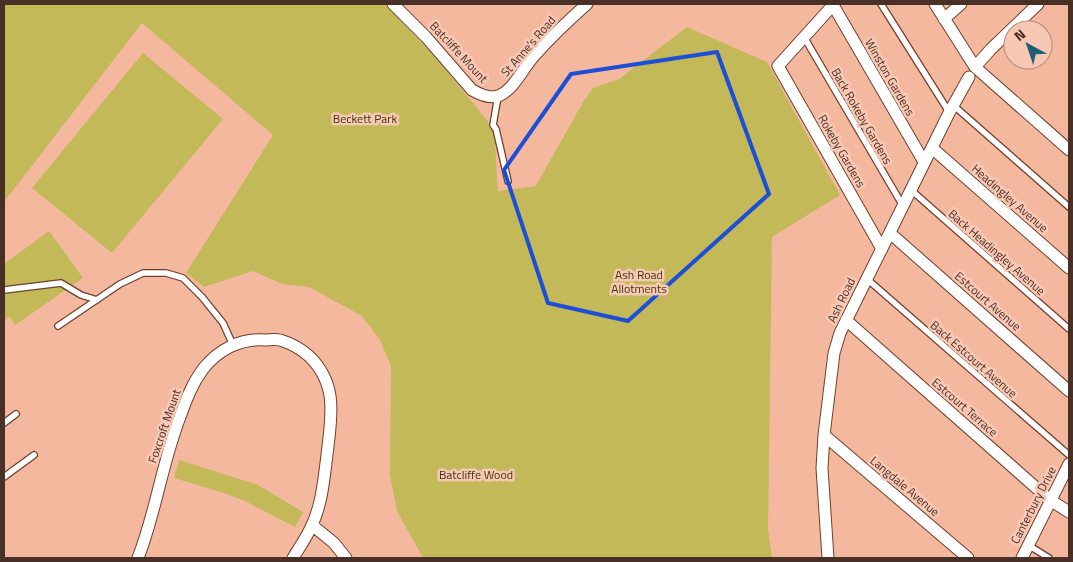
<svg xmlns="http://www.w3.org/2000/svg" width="1073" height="562" font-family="'Titillium Web',sans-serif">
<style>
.green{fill:#c3b958}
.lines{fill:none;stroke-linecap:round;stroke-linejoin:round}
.lane-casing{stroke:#713f2a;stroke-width:8}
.street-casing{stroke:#713f2a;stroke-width:13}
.lane{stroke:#fff;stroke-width:5.5}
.street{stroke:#fff;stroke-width:11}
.marked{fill:none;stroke:#1d4ed8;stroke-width:4;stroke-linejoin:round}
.labels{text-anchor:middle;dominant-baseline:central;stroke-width:5;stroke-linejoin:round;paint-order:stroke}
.street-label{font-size:12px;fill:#483027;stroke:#f9c8b4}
.park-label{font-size:12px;fill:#3c380c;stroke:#f9c8b4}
</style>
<rect width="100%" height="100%" fill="#f4b89f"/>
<!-- green -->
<path class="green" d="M4 4H385L437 59 494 129 498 191 536 186 583 102 593 88 619 79 687 27 767 62 840 195 772 237 768 530 772 558H423L397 511 390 475 391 366 380 340 362 316 309 287 282 284 253 271 204 287 186 273 273 135 142 23 4 202Z
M143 53 223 119 112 253 32 188Z
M49 231 83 278 15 325 10 317 4 321V264Z
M179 460 258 485 303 512 295 527 245 501 224 493 174 478Z"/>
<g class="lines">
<defs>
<path id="lane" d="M881 4 949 112
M804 37 903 206
M498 96 493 125 496 129 508 181
M953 105 1069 207
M911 190 1069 329
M867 279 1069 455
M4 290 61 283 81 295 97 300
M58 326 120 284 143 273H166L183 278 202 297 223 323 233 345
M4 423 16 414
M4 477 34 455
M1028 545 1049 558"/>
<path id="street" d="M393 4 426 37 472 90C479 94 489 99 498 96 514 90 523 68 534 56 551 37 569 20 587 4
M834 4 778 66 882 249
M935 4 975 67 1069 150
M833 5 924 162
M944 19 961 4
M975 67 991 49 1038 4
M932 148 1069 268
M890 233 1069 391
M846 320 1050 500 1069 512
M824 435 968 558
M312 525 334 543 346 558
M138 558C156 512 162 463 180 417 186 400 192 384 203 369 218 350 240 338 265 340 269 340 275 339 280 340 290 343 301 349 309 356 339 385 331 418 327 455 324 478 322 504 312 525 307 537 299 548 293 558
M828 558 822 468 824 435 834 353 840 333 949 113 969 77
M1022 558 1069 464"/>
</defs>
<!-- lane casing -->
<use href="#lane" class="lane-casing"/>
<!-- street casing -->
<use href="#street" class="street-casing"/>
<!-- lane -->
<use href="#lane" class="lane"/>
<!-- street -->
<use href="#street" class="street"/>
</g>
<!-- marked area -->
<path class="marked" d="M717 52 769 194 628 321 548 303 504 170 571 74Z"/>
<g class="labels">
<!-- street labels -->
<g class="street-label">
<text transform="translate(528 46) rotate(-49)">St Anne's Road</text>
<text transform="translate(459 52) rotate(47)">Batcliffe Mount</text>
<text transform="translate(890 77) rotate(60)">Winston Gardens</text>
<text transform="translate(862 116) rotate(60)">Back Rokeby Gardens</text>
<text transform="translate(842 151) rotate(60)">Rokeby Gardens</text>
<text transform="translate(1010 198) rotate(41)">Headingley Avenue</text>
<text transform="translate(997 252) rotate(41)">Back Headingley Avenue</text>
<text transform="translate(841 300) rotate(-64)">Ash Road</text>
<text transform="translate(988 301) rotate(41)">Estcourt Avenue</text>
<text transform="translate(974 359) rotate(41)">Back Estcourt Avenue</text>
<text transform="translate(965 407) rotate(41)">Estcourt Terrace</text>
<text transform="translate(164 426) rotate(-71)">Foxcroft Mount</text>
<text transform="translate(905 486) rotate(40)">Langdale Avenue</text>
<text transform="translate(1033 505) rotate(-63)">Canterbury Drive</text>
</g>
<!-- park labels -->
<g class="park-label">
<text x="365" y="118">Beckett Park</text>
<text x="639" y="274">Ash Road<tspan x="639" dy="14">Allotments</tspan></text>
<text x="476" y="474">Batcliffe Wood</text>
</g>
</g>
<!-- border -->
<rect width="1073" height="562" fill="none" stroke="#483027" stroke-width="10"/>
<!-- north arrow -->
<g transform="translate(1028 45) rotate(320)"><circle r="24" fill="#f9c8b4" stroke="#b28b7c"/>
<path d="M0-4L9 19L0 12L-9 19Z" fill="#1f5f74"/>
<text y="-8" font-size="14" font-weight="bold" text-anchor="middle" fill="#483027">N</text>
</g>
</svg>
